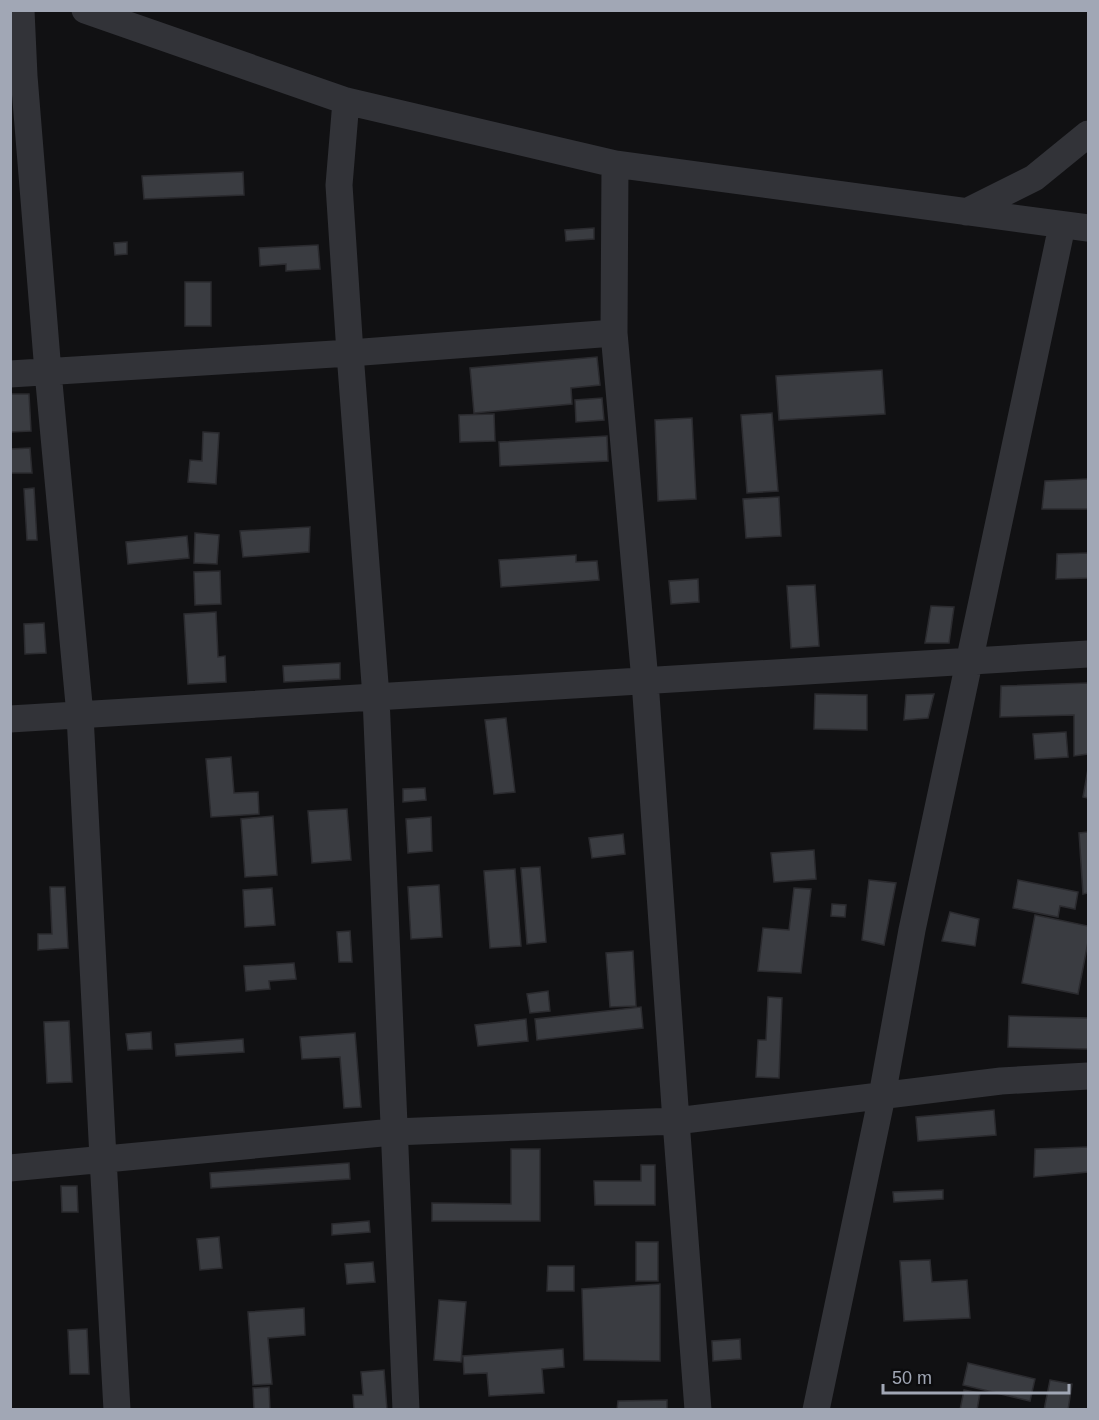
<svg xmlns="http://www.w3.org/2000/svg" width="1099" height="1420" font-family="Helvetica,sans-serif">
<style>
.building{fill:#3a3c41;stroke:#2b2b2f;stroke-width:1.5}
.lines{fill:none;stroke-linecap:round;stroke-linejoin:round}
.minor{stroke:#323338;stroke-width:27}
</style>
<rect width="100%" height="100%" fill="#111113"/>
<!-- building -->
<path class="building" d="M243 172 244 195 144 199 142 176Z
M594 228V239L566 241 565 230Z
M127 242V254L115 255 114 243Z
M318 245 320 269 286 271V264L260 266 259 248Z
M185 282H211V326H185Z
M597 357 600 385 571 388 572 404 474 413 470 368Z
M882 370 885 414 779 420 776 376Z
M10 394H29L31 431 10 432Z
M602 398 604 420 576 422 575 400Z
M772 413 778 491 747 493 741 415Z
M494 414 495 441 460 442 459 415Z
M692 418 696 499 658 501 655 420Z
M203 432 219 433 216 484 188 482 190 460 202 461Z
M607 436 608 461 500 466 499 442Z
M30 448 32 473H10V449Z
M1088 479V509H1042L1045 481Z
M34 488 37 540H27L24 489Z
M779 497 781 536 746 538 743 499Z
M310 527 309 552 243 557 240 531Z
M195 533 219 535 217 564 194 563Z
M187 536 189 558 128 564 126 542Z
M1088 553V578L1056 579 1057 554Z
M576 555V562L597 561 599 580 501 587 499 560Z
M220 571 221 604 195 605 194 572Z
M698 579 699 602 671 604 669 581Z
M815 585 819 646 791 648 787 586Z
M931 606 954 607 949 643H925Z
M216 612 218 657 225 656 226 682 188 684 184 614Z
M44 623 46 653 25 654 24 624Z
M340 663V679L284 682 283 666Z
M1088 683V754L1074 756V715L1000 717 1001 686Z
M815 694 867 695V730L814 729Z
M934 694 928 718 904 720 906 695Z
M506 718 515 792 494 794 485 720Z
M1066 732 1068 757 1035 759 1033 734Z
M231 757 234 793 258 792 259 814 211 817 206 759Z
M1088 769V798L1083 797Z
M425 788 426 800 403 802V789Z
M347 809 351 860 312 863 308 811Z
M273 816 277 875 245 877 241 819Z
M431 817 432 851 408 853 406 819Z
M1088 832V893L1083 894 1079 833Z
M623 834 625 854 592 858 589 838Z
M814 850 816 879 774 882 771 853Z
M540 867 546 942 527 944 521 868Z
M515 869 521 946 490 948 484 871Z
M869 880 896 883 884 945 862 940Z
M1018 880 1078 892 1075 909 1060 906 1058 917 1013 908Z
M439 885 442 937 411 939 408 887Z
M50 887H65L68 948 38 950V934H52Z
M272 888 275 925 245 927 243 890Z
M794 888 811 889 801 973 758 971 763 928 789 930Z
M832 904 846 905 845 917 831 916Z
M950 912 979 919 975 946 942 941Z
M1035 915 1088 926V942L1078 994 1022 983Z
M350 931 352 962H339L337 932Z
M633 951 636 1006 610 1007 606 953Z
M294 963 296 979 269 981 270 989 246 991 244 966Z
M548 991 550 1011 530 1013 527 994Z
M768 997 782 998 779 1078 756 1077 758 1040H766Z
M641 1007 643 1028 537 1040 535 1019Z
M1009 1016 1088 1018V1049L1008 1047Z
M526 1019 528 1041 478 1046 475 1025Z
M69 1021 72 1082 47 1083 44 1022Z
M151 1032 152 1049 128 1050 126 1034Z
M355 1033 361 1107 344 1108 340 1057 302 1059 300 1037Z
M243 1039 244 1052 176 1056 175 1044Z
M994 1110 996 1135 918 1141 916 1117Z
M1088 1147V1172L1034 1177 1035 1149Z
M511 1149H540V1221H432V1203L511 1204Z
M349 1163 350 1179 211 1188 210 1173Z
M641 1165H655V1205H595L594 1181H641Z
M61 1186H77L78 1212H62Z
M943 1190V1199L894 1202 893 1192Z
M369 1221 370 1232 332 1235V1224Z
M219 1237 222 1268 200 1270 197 1239Z
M636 1242H658V1281H636Z
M930 1260 932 1282 967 1280 970 1318 904 1321 900 1261Z
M373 1262 375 1282 347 1284 345 1264Z
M548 1266H574V1291H547Z
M660 1284V1361L584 1360 582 1289Z
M439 1300 466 1302 461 1362 434 1360Z
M304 1308 305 1335 268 1338 272 1384 253 1385 248 1312Z
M87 1329 89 1374H70L68 1330Z
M740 1339 741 1359 713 1361 712 1341Z
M563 1349 564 1367 542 1369 544 1393 489 1396 487 1373 464 1374 463 1356Z
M968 1363 1035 1379 1030 1401 963 1385Z
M384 1370 387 1410H354L353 1395H363L361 1372Z
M1050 1380 1072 1384 1068 1410H1044Z
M269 1387 270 1410H254L253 1388Z
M964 1390 980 1393 977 1410H960Z
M667 1400V1410H617L618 1401Z"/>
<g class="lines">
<!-- minor -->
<path class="minor" d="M21 10 24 76 48 372 80 715 103 1158 117 1410
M85 10 346 101 615 164 1088 228
M346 101 339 185 350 353 376 697 406 1410
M615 164 614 333 645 681 676 1121 698 1410
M966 212 1034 178 1088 134
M10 374 350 353 614 333
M10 719 1088 654
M10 1168 393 1132 676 1121 1001 1081 1088 1076
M816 1410 882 1096 912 930 1062 226"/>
</g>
<!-- border -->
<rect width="1099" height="1420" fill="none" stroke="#a1a7b5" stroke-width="24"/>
<!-- scale -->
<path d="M883 1384v9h186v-9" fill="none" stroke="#a1a7b5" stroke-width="3"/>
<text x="892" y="1384" font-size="18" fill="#a1a7b5" stroke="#0c0c0e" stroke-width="4.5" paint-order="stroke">50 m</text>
</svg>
